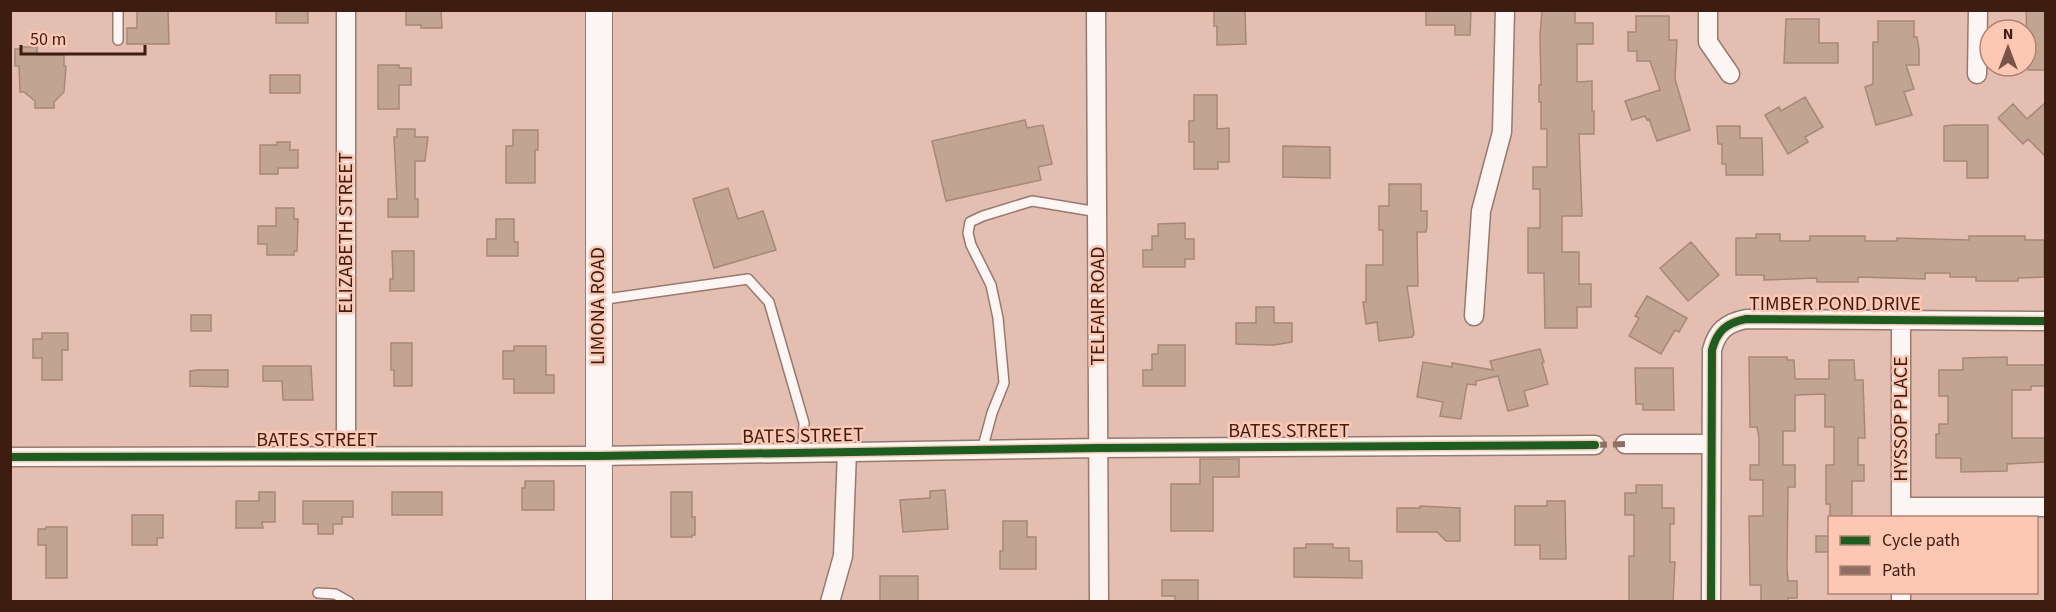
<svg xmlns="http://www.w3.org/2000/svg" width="2056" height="612" font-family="'Source Sans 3',sans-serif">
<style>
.building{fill:#c1a492;stroke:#a58976;stroke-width:1.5}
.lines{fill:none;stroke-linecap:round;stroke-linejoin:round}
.lane-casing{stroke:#98796d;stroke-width:12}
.street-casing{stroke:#98796d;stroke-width:21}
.secondary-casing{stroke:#98796d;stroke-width:28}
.lane{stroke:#fbf5f3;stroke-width:9}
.street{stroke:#fbf5f3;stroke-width:18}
.secondary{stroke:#fbf5f3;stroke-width:26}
.quiet{stroke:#8d6e63;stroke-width:6;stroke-dasharray:12 6;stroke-linecap:butt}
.cycleway-casing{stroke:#fcc8b4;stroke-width:11}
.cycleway{stroke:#1b5e20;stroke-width:8}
.labels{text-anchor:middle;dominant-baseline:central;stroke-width:5;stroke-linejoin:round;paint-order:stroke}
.street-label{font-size:20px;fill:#3d1d10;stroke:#fcc8b4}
</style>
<rect width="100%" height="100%" fill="#e4bfb1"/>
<!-- building -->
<path class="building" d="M137 10H168L169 44H127V28H137Z
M276 10H308V23H276Z
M406 10H441L442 28H421V25H406Z
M1214 10H1245L1246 44 1217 45V26H1214Z
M1426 10H1471L1470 35H1455V25H1426Z
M1542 10H1575V23H1593V44H1577V82L1592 81V111H1594V134H1579L1582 216H1562V252H1579V284H1591V307H1577V328H1545L1544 273H1528V228H1540V189H1533V167H1547V129H1541V102H1539V85H1541L1540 36Z
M2026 10H2046V70H2028Z
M1636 16H1669V40H1677L1675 79 1690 130 1657 141 1649 119 1647 120 1645 116 1632 120 1625 101 1660 90 1650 61H1637V51H1628V32H1636Z
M1786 19H1819V43H1838V63H1784Z
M1878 21H1914V37H1917L1919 49V65H1906L1914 89 1904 92 1912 115 1876 125 1865 87 1873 84V42H1878Z
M22 47H37V55H64V66H66L64 92 54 102V108H35V101L24 92H20L19 66H15V49H22Z
M378 65H399V68H411V85H399V109H378Z
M270 75H300V93H270Z
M1194 95H1217V129L1229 128V162H1218V169H1194V142H1189V121H1194Z
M1805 97 1823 127 1805 137 1808 142 1788 154 1765 115 1779 107 1781 111Z
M2046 102V157L2028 139 2023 144 1998 118 2013 104 2027 119Z
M1025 120 1027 128 1043 125 1052 164 1038 167 1041 180 946 201 932 141Z
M1954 125H1988V178H1967V161H1944V126Z
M1717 126H1740V138H1762L1763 175H1726V164H1722V144H1718Z
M397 129H415V137H428L425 161H415V199H418V217H388V199H397L394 137H397Z
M513 130H538V150H535V183H506V146H513Z
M277 142H290V150H298V168H278V174H260V145H277Z
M1283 146 1330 147V178L1283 177Z
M1389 184H1421V211H1427V226L1426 232H1417L1418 286H1407L1414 334 1412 337 1379 341 1377 322 1366 324 1363 302H1366V265H1383V230H1379V206H1389Z
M728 188 738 219 763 211 776 250 714 268 693 199Z
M276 208H294V219H298L297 251H294V255H267V244H258V226H276Z
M496 219H514V242H518V256H487V239H496Z
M1185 223V239H1194V259H1185V267H1143V250H1152V236H1158V224Z
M1756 234H1780V241H1810V236H1865V241H1897V238L1969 240V236H2025V240H2044V277L2018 278V281H1976V277H1950V273H1925V279L1858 277V282H1817V278L1764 280V275H1736V238H1756Z
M1691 242 1719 275 1688 301 1660 268Z
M392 251H414V291H390V279H393Z
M1647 296 1687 318 1679 332 1675 330 1661 354 1629 336 1639 318 1635 316Z
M1256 307H1274V323H1292V342L1274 345 1236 344V323H1256Z
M191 315H211V331H191Z
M42 333H68V350H62V380H42V358H33V339H42Z
M391 343H412V386H394V370H391Z
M1158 345H1185V386H1143V370H1152V354H1158Z
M514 346H546V375H554V393H514V379H503V351H514Z
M1540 349 1544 362 1542 363 1548 384 1524 391 1528 406 1508 411 1498 376 1476 381V385L1467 384 1461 419 1440 416 1443 402 1417 397 1423 362 1452 367V363L1493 370 1490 361Z
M1749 357H1787V360H1794L1795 379H1829V360H1854L1855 380H1863L1865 438H1858V465H1864V481H1852V518H1830V504H1826V465H1834V427H1825V394L1795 395V431H1783V465H1795V487H1788L1787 569 1788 581H1797V598H1788V602H1761V585H1750L1749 516H1763V480H1750V465H1759V438L1757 427H1750Z
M2007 357V365H2046V386H2031V390H2012V438H2046V462L2007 464V471L1961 472V458H1936V434H1939V424H1948V396H1939V370H1963V358Z
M263 366H311L313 400H283L282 381H263Z
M1635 368H1673L1674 410H1643V404H1636Z
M198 370H228V387L190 386V371Z
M1200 459H1239V477H1213V531H1171V484H1200Z
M525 481H554V510H522V488H525Z
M1636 485H1662V508H1674V524H1670V562H1675L1673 602H1629V556H1634V515H1625V493H1636Z
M945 490 948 529 903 532 900 500 930 498V491Z
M259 492H275V522H262L263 528H236V501H259Z
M392 492H442V515H392Z
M671 492H692V517H695V535H692V537H671Z
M303 501H353V517H342V524H333V534H318V524H303Z
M1547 501H1565L1566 559H1540V545H1515V506H1547Z
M1420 506 1460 508V541H1446L1437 532H1397V508H1420Z
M132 515H163V538H157V545H132Z
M1003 521H1027V537H1036V569H1000V551H1003Z
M46 527H67V578H46V545H38V529H46Z
M1816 536H1830V552H1816Z
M1306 544H1333V548H1349V561H1362V578L1294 577V548H1306Z
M880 576H918V602H880Z
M1162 580H1198V602H1175V596H1162Z"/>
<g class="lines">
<defs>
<path id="lane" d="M118 40V10
M599 300 748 279 769 302 804 423 803 452
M982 450 992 413 1004 383 998 318 991 285 971 245 968 233 970 222 983 216 1032 201 1098 212
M318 593 335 594 349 602"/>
<path id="street" d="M1096 10 1099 602
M1708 10V42L1730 74
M1977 74 1978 10
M1474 316 1481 211 1502 132 1505 10
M1901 321V518
M1625 444H1711
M346 456V10
M10 457 598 456 1100 448 1595 445
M1901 507H2046
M1901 592V602
M830 602 843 556 847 451
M1711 602 1712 350C1717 331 1726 323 1746 319L2046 321"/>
<path id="secondary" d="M599 10V602"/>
</defs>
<!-- lane casing -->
<use href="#lane" class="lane-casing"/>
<!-- street casing -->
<use href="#street" class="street-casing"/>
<!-- secondary casing -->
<use href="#secondary" class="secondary-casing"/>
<!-- lane -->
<use href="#lane" class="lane"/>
<!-- street -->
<use href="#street" class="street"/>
<!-- secondary -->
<use href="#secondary" class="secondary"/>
<!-- quiet -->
<path class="quiet" d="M1595 445 1625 444"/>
<defs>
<path id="cycleway" d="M10 457 598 456 1100 448 1595 445
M1711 602 1712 350C1717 331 1726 323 1746 319L2046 321"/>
</defs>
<!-- cycleway casing -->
<use href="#cycleway" class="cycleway-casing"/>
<!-- cycleway -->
<use href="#cycleway" class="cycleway"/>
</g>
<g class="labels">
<!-- street labels -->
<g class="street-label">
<text transform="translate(346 233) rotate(-90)">ELIZABETH STREET</text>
<text x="1835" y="304">TIMBER POND DRIVE</text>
<text transform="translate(598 306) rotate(-90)">LIMONA ROAD</text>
<text transform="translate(1098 306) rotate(-90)">TELFAIR ROAD</text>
<text transform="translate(1901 419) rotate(-90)">HYSSOP PLACE</text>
<text x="1289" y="431">BATES STREET</text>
<text transform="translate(803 436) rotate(-1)">BATES STREET</text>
<text x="317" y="440">BATES STREET</text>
</g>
</g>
<!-- border -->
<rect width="2056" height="612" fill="none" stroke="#3d1d10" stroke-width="24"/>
<!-- legend -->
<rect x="1828" y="516" width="210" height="78" fill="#fcc8b4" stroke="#b08472" stroke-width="1.5"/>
<rect x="1840" y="536" width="30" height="9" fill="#1b5e20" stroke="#b08472" stroke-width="1.5"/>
<text x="1882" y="546" font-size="18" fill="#3d1d10">Cycle path</text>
<rect x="1840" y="566" width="30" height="9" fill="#8d6e63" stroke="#b08472" stroke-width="1.5"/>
<text x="1882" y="576" font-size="18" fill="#3d1d10">Path</text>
<!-- north arrow -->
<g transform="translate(2008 48)"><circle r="28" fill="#fcc8b4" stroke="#b08472" stroke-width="1.5"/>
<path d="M0-4.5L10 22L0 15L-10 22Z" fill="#775648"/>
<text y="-9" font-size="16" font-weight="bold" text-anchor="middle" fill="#3d1d10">N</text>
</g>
<!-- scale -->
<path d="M21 45v9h124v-9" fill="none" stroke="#3d1d10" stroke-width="3"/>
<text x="30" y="45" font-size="18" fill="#3d1d10" stroke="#fcc8b4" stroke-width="4.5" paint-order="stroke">50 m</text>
</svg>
